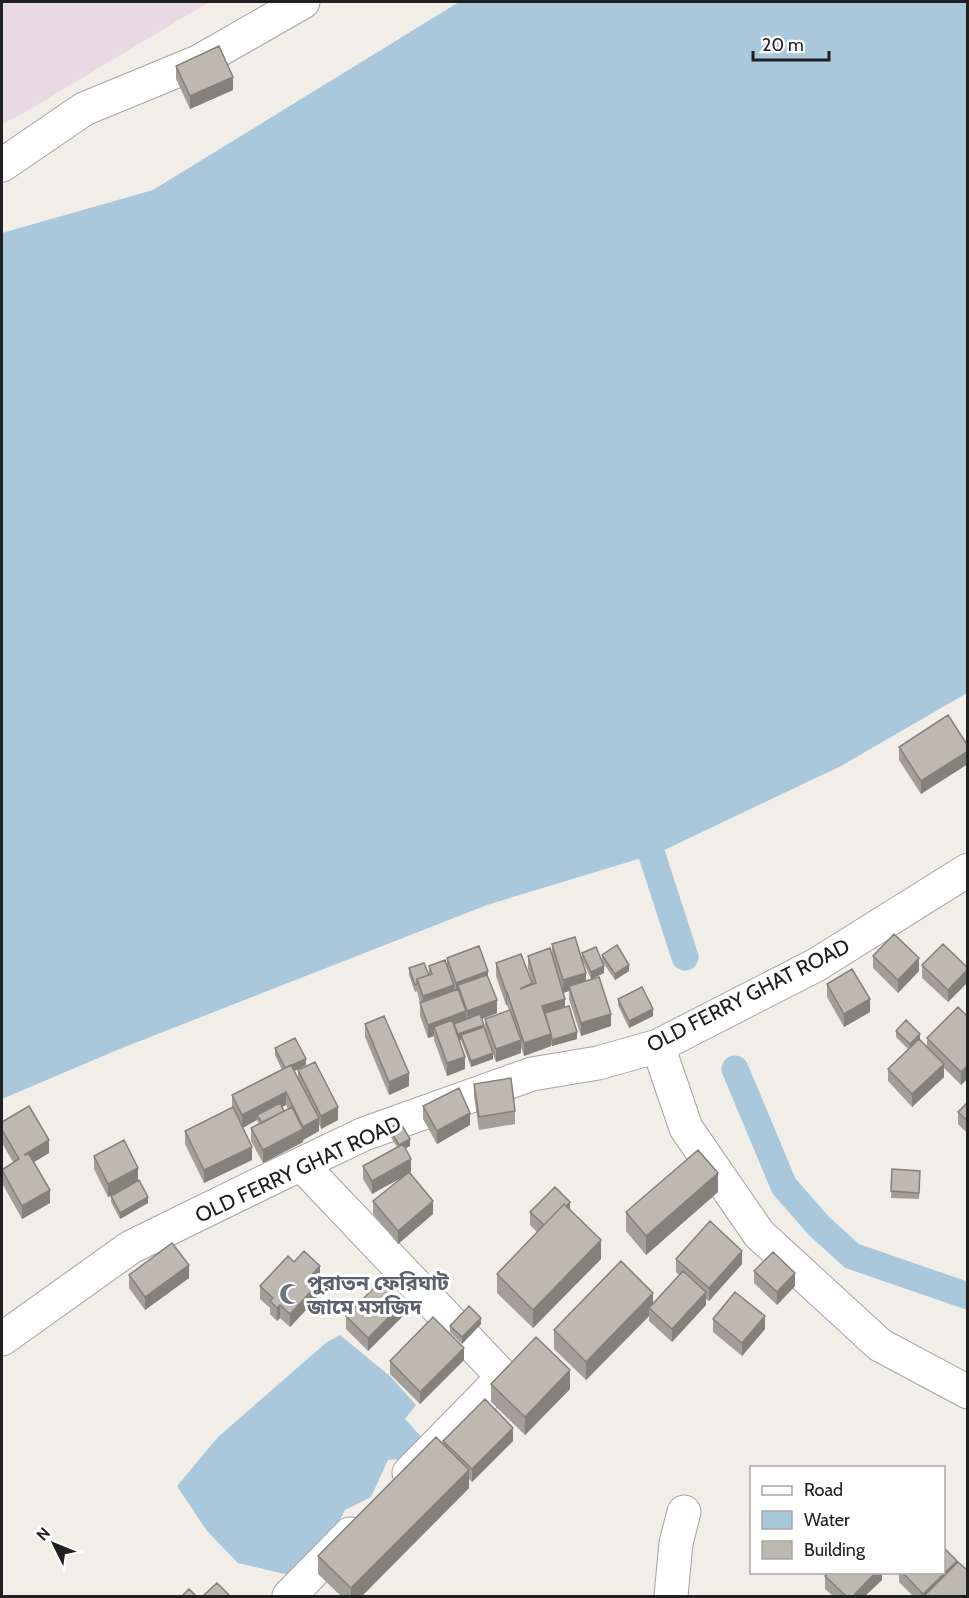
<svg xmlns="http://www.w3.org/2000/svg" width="969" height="1598" font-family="Cabin,'Noto Sans Bengali',sans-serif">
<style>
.industrial{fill:#e9d9e3}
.water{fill:#a9c8dc}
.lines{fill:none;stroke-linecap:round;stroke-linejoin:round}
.canal{stroke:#a9c8dc;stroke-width:27}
.minor-casing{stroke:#a4a4a4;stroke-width:35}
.minor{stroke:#fff;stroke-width:33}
.wall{fill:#a39e97;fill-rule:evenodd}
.shaded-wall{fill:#84817b}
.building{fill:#bdb8b0;stroke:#84817b;stroke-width:1.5}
.labels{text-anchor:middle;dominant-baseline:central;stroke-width:6;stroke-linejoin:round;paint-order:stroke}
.street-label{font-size:21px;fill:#202020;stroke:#fff}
.worship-label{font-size:21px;font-weight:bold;fill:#5b616d;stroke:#fff;text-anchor:start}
</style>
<rect width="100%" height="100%" fill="#f0eee7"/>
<!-- industrial -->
<path class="industrial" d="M2 2H209L22 114 2 124Z"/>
<!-- water -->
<path class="water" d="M459 2H967V693L841 766 658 853 487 905 117 1050 2 1099V233L153 190Z
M340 1335 391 1377 416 1405 405 1419 425 1441 410 1458 388 1460 371 1497 345 1510 330 1541 293 1576 238 1563 207 1531 177 1486 218 1437 327 1342Z"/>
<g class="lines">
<!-- canal -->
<path class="canal" d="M641 821 685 957
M735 1069 784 1186 819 1226 852 1256 968 1296"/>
<defs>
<path id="minor" d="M2 165 84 109 198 62 303 2
M658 1046 686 1128 759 1234 880 1345 968 1392
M301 1164 503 1377 409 1473
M2 1339 131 1247 301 1164 364 1134 532 1074 598 1063 658 1046 816 965 968 870
M289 1596 350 1534
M671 1596 676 1543 684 1512"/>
</defs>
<!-- minor casing -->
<use href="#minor" class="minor-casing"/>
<!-- minor -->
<use href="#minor" class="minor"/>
</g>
<!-- wall -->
<path class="wall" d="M176 66 233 90 190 109 176 79Z
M968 746 921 794 899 760V747Z
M552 944 582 959V953L604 973 591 979 583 961 586 981 611 1026 581 1036 569 999V991L563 993 565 1007 577 1039 552 1046 551 1044V1046L524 1056 521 1047V1053L496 1062 485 1032V1019L509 1010 507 1005H506L496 976V963L532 982 528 969V956L552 954Z
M602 955 629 971 615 980 602 961Z
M873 956 919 971 898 993 873 968Z
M447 958 488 977 497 1013 482 1019 493 1059 471 1067 461 1040H460L465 1069 447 1076 434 1040V1036L428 1038 420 1016V1003L417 991 415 992 409 975V968L429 975V966H447Z
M922 965 968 968V982L948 1002 922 978Z
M827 984 870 1012 844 1027 827 997Z
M618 999 653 1016 629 1028 618 1005Z
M968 1017V1078L961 1085 944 1068V1077L912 1107 888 1081V1069L908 1049 896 1037V1031L920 1040 927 1047V1038Z
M365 1024 409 1086 389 1095 365 1037Z
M275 1048 306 1065 294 1071 298 1077V1070L338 1120 321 1129 319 1124V1131L303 1140V1138V1142L263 1163 251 1141V1128L259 1124 257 1120 243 1128 252 1160 204 1183 185 1144V1131L232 1108V1095L282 1070 275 1055ZM286 1105 288 1109 284 1111 282 1107Z
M474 1084 515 1111V1124L479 1130 474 1096Z
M968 1102V1134L958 1124V1112Z
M423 1106 470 1125 437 1144 423 1119Z
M2 1122 49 1153 34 1162 50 1203 22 1219 2 1183V1169L13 1162 2 1143Z
M389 1128 410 1146 405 1148 411 1172 410 1173 433 1214 398 1244 373 1214V1201L403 1177 372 1194 363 1179V1166L397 1147 389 1134Z
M94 1156 138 1180 148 1203 120 1219 111 1202V1196L119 1191 108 1197 94 1169Z
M892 1169 920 1171 919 1199 891 1198Z
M718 1192 646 1255 626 1231V1212Z
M570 1210 601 1259 533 1328 497 1293V1274L537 1232 530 1225V1212Z
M676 1259 742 1264 709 1301 706 1299V1305L672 1342 649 1321V1316L586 1380 554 1349V1330L653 1304 679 1275 676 1272Z
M294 1262 320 1279 316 1283 318 1297 290 1327 280 1318 277 1321 270 1314V1308L260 1299V1286Z
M754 1271 795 1286 777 1305 754 1283Z
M129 1275 189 1278 145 1310 129 1288Z
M404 1315 368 1351 346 1329V1316Z
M713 1319 765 1329 742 1356 713 1332Z
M481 1324 462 1344 450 1332V1326Z
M464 1360 420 1404 390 1374V1361Z
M491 1384 570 1389 525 1435 491 1402Z
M443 1441H513L472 1482 469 1479V1488L362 1596H341L318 1574V1556L443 1444Z
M957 1564 968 1596H913L899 1582V1572H944Z
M882 1572V1580L865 1596H833L825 1589V1576Z"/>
<!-- shaded-wall -->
<path class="shaded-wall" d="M233 77V90L190 109V96Z
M968 751V764L921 794V781Z
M919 958V971L898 993V980Z
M629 965V971L615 980V974Z
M604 966V973L591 979V972Z
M968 969V982L948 1002V990Z
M488 971V984L458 985V995L456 996V983Z
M586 973V986H569V991L563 993V980Z
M454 985V998L423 1009V996Z
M506 992H507V1005H506Z
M565 999V1011L545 1018 542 1006Z
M870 999V1012L844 1027V1014Z
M497 1000V1013L467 1024V1011Z
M653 1009V1016L629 1028V1021Z
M466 1011V1024L434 1027V1036L428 1038V1025Z
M611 1014V1026L581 1036V1023Z
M484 1025V1031L461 1035V1040L458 1041V1034Z
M577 1032V1039L552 1046V1040Z
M551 1034V1046L524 1056V1043Z
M920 1034V1040L910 1051V1044Z
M521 1040V1053L496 1062V1049Z
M493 1053V1059L471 1067V1061Z
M465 1057V1069L447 1076V1063Z
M306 1059V1065L285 1076V1069Z
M944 1064V1077L912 1107V1094Z
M968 1065V1078L961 1085V1072Z
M409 1073V1086L389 1095V1082Z
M286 1092V1105L260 1119 257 1115V1120L242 1128V1115Z
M338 1107V1120L321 1129V1116Z
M470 1113V1125L437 1144V1131Z
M319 1118V1131L303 1140V1127Z
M303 1129V1142L263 1163V1150Z
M410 1139V1146L399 1152V1145Z
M49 1140V1153L24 1168V1155Z
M252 1147V1160L204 1183V1170Z
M411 1159V1172L372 1194V1181Z
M138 1168V1181L108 1197V1184Z
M718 1173V1192L646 1255V1236Z
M50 1190V1203L22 1219V1206Z
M148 1197V1203L120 1219V1213Z
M433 1201V1214L398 1244V1231Z
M570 1202V1214L546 1227Z
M601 1240V1259L533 1328V1310Z
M742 1251V1264L709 1301V1288Z
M189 1265V1278L145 1310V1297Z
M320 1266V1279L310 1290V1277Z
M795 1273V1286L777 1305V1292Z
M318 1284V1297L290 1327V1314Z
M706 1292V1305L672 1342V1329Z
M653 1293V1311L649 1308V1316L586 1380V1362Z
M404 1302V1315L368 1351V1338Z
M280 1305V1318L277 1321V1308Z
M765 1316V1329L742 1356V1343Z
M481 1318V1324L462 1344V1337Z
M464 1348V1360L420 1404V1392Z
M570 1370V1389L525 1435V1417Z
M513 1428V1441L472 1482V1469Z
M469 1470V1488L362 1596H351V1588Z
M957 1561V1574L923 1596V1594Z
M876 1572H882V1580L865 1596H853Z"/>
<!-- building -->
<path class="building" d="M219 46 233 77 190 96 176 66Z
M948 715 968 746V751L921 781 899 747Z
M894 934 919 958 898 980 873 956Z
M575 937 586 973 563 980 552 944Z
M943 944 968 968V969L948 990 922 965Z
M617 945 629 965 615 974 602 955Z
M479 946 488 971 456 983 447 958Z
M596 947 604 966 591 972 582 953Z
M550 948 565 999 542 1006 551 1034 524 1043 507 992H506L496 963 521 954 532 983 520 989 536 983 528 956Z
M445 960 454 985 423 996 417 979 432 974 429 966Z
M424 963 429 975 417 979V984L415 985 409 968Z
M852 969 870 999 844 1014 827 984Z
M487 975 497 1000 467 1011 458 985Z
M599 977 611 1014 581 1023 569 986Z
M642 987 653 1009 629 1021 618 999Z
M458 989 466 1011 428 1025 420 1003Z
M569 1006 577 1032 552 1040 551 1034 545 1013Z
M958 1007 968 1017V1065L961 1072 927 1038Z
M510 1010 521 1040 496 1049 485 1019Z
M480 1014 484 1025 458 1034 454 1024Z
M384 1016 409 1073 389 1082 365 1024Z
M452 1020 465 1057 447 1063 434 1027Z
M906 1020 920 1034 910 1044 896 1031Z
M484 1027 493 1053 471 1061 461 1035Z
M295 1038 306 1059 285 1068 275 1048Z
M919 1039 944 1064 912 1094 888 1069Z
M315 1062 338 1107 321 1116 298 1070Z
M291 1065 319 1118 303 1127 286 1092 242 1115 232 1095Z
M511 1078 515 1111 479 1117 474 1084Z
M459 1088 470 1113 437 1131 423 1106Z
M968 1102V1121L958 1112Z
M280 1103 284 1111 262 1123 257 1115Z
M29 1106 49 1140 24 1155 29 1154 50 1190 22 1206 2 1170 19 1159 2 1130V1122Z
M233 1107 252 1147 204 1170 185 1131Z
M292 1107 303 1129 263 1150 251 1128Z
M400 1122 410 1139 399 1145 389 1128Z
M124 1140 138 1168 108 1184 94 1156Z
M403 1144 411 1159 372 1181 363 1166Z
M698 1150 718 1173 646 1236 626 1212Z
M892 1169 920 1171 919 1193 891 1191Z
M409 1172 433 1201 398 1231 373 1201Z
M139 1180 148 1197 120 1213 111 1196Z
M555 1187 570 1202 566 1206 564 1204 544 1225 530 1212Z
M564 1204 601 1240 533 1310 497 1274Z
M710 1221 742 1251 709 1288 676 1259Z
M172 1243 189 1265 145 1297 129 1275Z
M304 1251 320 1266 310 1277 318 1284 290 1314 280 1305 277 1308 270 1301 273 1298 260 1286 288 1256 294 1262Z
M773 1252 795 1273 777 1292 754 1271Z
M621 1261 653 1293 586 1362 554 1330Z
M683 1271 706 1292 672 1329 649 1308Z
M382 1280 404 1302 368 1338 346 1316Z
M735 1292 765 1316 742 1343 713 1319Z
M469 1306 481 1318 462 1337 450 1326Z
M433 1317 464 1348 420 1392 390 1361Z
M536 1337 570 1370 525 1417 491 1384Z
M485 1399 513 1428 472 1469 443 1441Z
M436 1437 469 1470 351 1588 318 1556Z
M944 1548 957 1561 923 1594 902 1572H944Z
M958 1562 968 1571V1596H924Z
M829 1572H876L853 1596H846L825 1576Z
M217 1583 230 1596H203Z
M189 1589 196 1596H182Z"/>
<!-- icons -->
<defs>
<symbol id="mosque-bare" viewBox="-9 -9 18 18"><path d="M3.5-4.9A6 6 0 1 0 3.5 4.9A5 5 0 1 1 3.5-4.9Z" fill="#6b7280" stroke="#fff" stroke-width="2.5" paint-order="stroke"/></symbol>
</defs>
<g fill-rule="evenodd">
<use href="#mosque-bare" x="275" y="1279" width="30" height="30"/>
</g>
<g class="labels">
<!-- street labels -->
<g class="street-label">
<text transform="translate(748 995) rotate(-27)">OLD FERRY GHAT ROAD</text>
<text transform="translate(298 1169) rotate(-25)">OLD FERRY GHAT ROAD</text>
</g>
<!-- worship labels -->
<g class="worship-label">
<text x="307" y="1282">পুরাতন ফেরিঘাট<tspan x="307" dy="24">জামে মসজিদ</tspan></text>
</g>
</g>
<!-- border -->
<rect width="969" height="1598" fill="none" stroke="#202020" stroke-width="6"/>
<!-- legend -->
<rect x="750" y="1466" width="195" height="108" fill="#ffffff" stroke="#a6a6a6" stroke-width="1.5"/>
<rect x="762" y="1486" width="30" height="9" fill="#ffffff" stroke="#a6a6a6" stroke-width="1.5"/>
<text x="804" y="1496" font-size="18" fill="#202020">Road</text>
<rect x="762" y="1511" width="30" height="18" fill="#a9c8dc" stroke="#a6a6a6" stroke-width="1.5"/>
<text x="804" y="1526" font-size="18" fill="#202020">Water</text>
<rect x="762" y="1541" width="30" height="18" fill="#bdb8b0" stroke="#a6a6a6" stroke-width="1.5"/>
<text x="804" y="1556" font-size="18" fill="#202020">Building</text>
<!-- north arrow -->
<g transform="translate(54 1544) rotate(313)" stroke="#ffffff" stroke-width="4.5" paint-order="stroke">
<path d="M0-4.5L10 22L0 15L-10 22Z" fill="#202020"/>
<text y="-9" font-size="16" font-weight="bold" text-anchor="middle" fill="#202020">N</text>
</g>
<!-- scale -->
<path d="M753 51v9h76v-9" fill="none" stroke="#202020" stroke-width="3"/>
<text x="762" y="51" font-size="18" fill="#202020" stroke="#ffffff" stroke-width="4.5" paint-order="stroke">20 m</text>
</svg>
